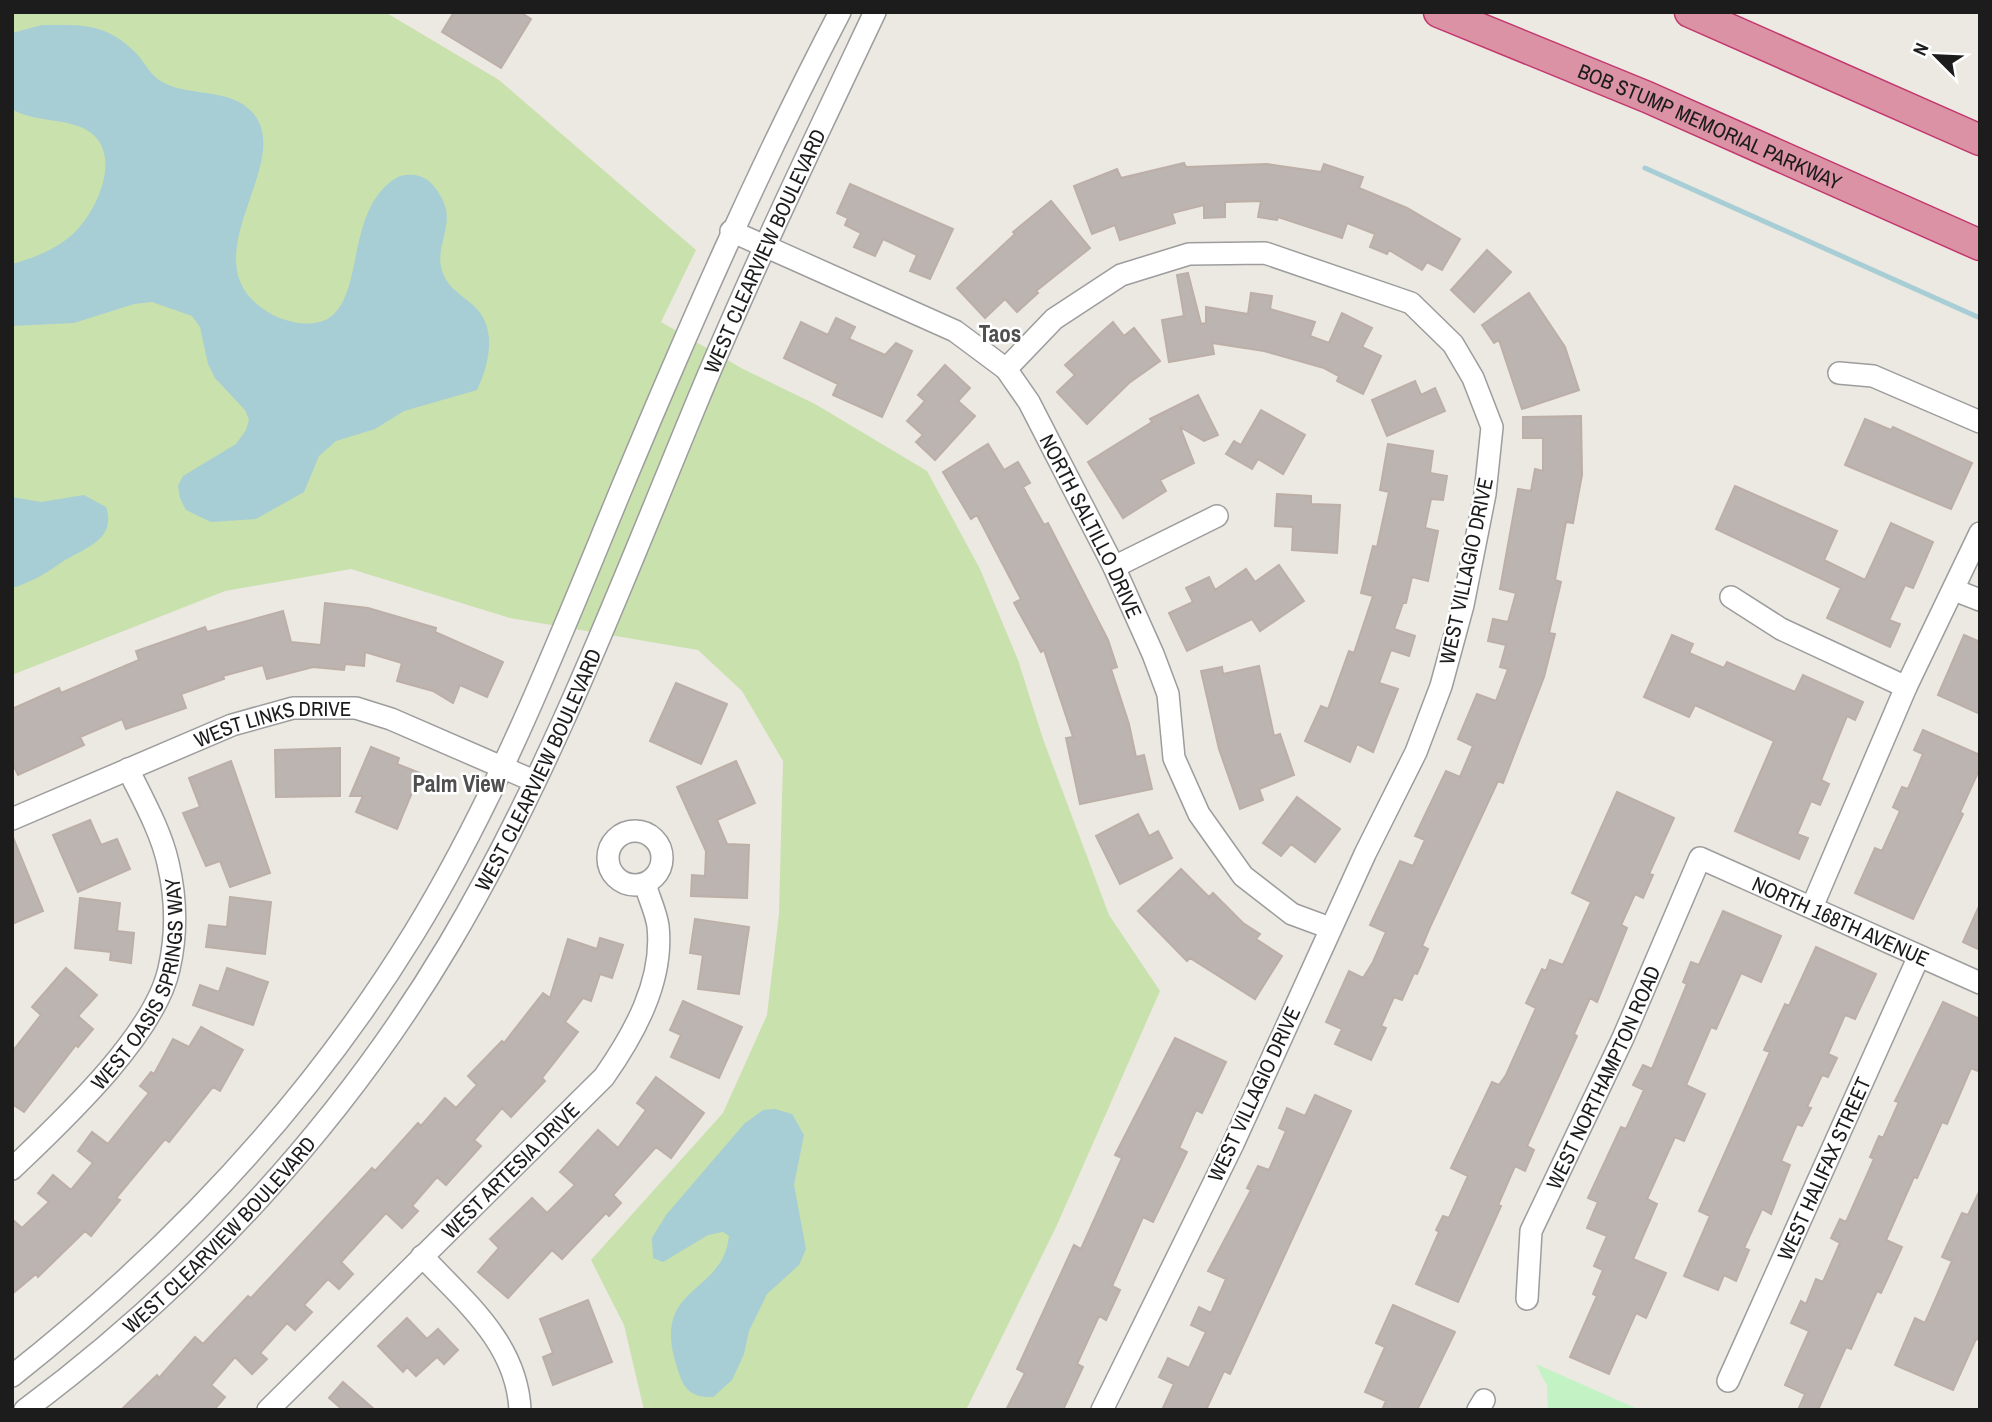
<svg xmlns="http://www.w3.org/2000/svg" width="1992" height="1422" font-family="'Archivo Narrow',sans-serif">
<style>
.grass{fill:#c9e1ad}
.park{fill:#c3f2c4}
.water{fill:#a7cdd5}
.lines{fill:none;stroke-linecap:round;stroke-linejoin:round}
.stream{stroke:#a7cdd5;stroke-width:5}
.building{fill:#bcb4b0;stroke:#bcafa7;stroke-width:2}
.minor-casing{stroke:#9d9d9d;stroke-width:24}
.highway-casing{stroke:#c2376e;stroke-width:33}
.minor{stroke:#fff;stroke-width:21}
.highway{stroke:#db92a4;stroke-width:30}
.labels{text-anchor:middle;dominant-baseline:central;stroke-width:5;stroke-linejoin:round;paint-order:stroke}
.street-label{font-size:21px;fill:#1c1c1c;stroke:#fff}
.neighbourhood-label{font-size:23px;font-weight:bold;fill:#4f4f4f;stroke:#fff}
</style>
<rect width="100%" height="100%" fill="#ece8e2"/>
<!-- grass -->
<path class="grass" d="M12 12H385L499 80 696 250 661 322 743 369 815 404 927 471 980 569 1018 660 1043 739 1109 915 1160 991 1057 1225 966 1410H644L624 1325 591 1260 723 1113 767 1015 779 914 783 761 742 691 698 650 510 618 351 569 225 591 12 675Z"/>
<!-- park -->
<path class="park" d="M1536 1364 1640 1410H1548L1547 1386Z"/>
<!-- water -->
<path class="water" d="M42 25C82 25 104 22 135 52 144 61 148 72 159 80 185 98 230 86 253 113 297 165 180 265 273 315 289 323 313 328 329 318 365 294 345 210 396 178 405 173 418 174 426 179 435 185 444 199 446 210 450 229 437 248 441 267 446 288 460 293 474 306 498 328 489 365 477 390L404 411 375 429 336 441 319 456 304 492 256 519 211 522 186 510 180 498 178 486 183 476 236 444 246 430 249 420 245 410 215 378 208 364 200 327 192 316 152 302 134 304 74 323 12 326V264C34 258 57 249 74 233 98 210 125 150 85 129 63 118 33 122 12 109V33Z
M84 495 106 507C117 540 84 548 62 562 45 574 32 582 12 588V497L41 502Z
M775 1109 792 1114 804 1135 794 1185 806 1249 799 1265 767 1294 749 1331 744 1354 732 1380 713 1397C696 1398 685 1392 680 1376 645 1283 723 1298 729 1236L723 1232 708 1235 663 1262 653 1258 652 1238 666 1215 744 1124 763 1110Z"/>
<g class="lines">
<!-- stream -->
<path class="stream" d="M1645 168 1980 318"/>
</g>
<!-- building -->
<path class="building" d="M454 12H520L531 19 501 68 442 32Z
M1184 163 1186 167 1267 164 1321 172 1324 164 1363 177 1359 188 1407 208 1460 239 1442 270 1427 262 1422 270 1389 250 1387 254 1370 247 1375 234 1347 223 1342 238 1278 217 1277 220 1258 217 1261 201 1225 202V217L1204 218V205L1172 213 1175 223 1120 240 1115 225 1092 234 1074 186 1117 169 1121 178Z
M850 184 953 229 930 279 910 271 917 255 883 239 875 256 854 247 861 233 845 225 848 218 837 213Z
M1051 201 1090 248 1036 291 1038 293 1017 312 1005 299 985 318 957 288 1015 234 1013 232Z
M1487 250 1511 272 1474 312 1451 290Z
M1188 273 1201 324 1206 323V307L1248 314 1251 293 1272 296 1270 309 1315 322 1310 336 1329 343 1342 313 1372 328 1362 347 1381 356 1363 394 1337 381 1339 376 1324 368 1264 351 1212 343 1214 354 1169 362 1162 320 1184 316 1177 275Z
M1529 293 1565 347 1579 390 1522 409 1499 340 1494 343 1482 325Z
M836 318 855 327 849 339 885 355 896 343 912 351 882 417 833 395 838 384 784 358 801 322 828 335Z
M1113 322 1124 336 1134 328 1160 361 1129 383 1087 424 1057 392 1075 375 1065 365Z
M945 365 970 388 958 401 975 416 935 460 916 442 923 435 907 421 925 401 918 395Z
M1415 381 1421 395 1435 388 1445 411 1387 436 1372 400Z
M1198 395 1218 435 1204 441 1180 427 1194 463 1160 480 1166 491 1123 518 1088 462 1152 422 1150 419Z
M1261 410 1305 435 1283 474 1258 459 1252 469 1226 454 1234 441 1241 445Z
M1581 416 1582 475 1573 523 1566 522 1555 580 1561 582 1549 633 1555 634 1544 677 1503 783 1498 781 1430 927 1422 946 1428 949 1417 974 1414 973 1402 1000 1394 997 1381 1026 1386 1028 1371 1060 1335 1044 1342 1029 1326 1022 1349 971 1363 978 1373 962 1386 932 1370 925 1400 861 1413 866 1425 840 1415 836 1446 771 1460 777 1473 746 1458 739 1477 694 1496 701 1508 669 1500 667 1506 645 1488 641 1493 619 1508 622 1516 593 1500 589 1518 489 1531 491 1535 469 1543 471V438H1523V417Z
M1865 419 1891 430 1893 427 1972 463 1951 509 1845 465Z
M988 444 1004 470 1018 462 1030 483 1023 487 1044 525 1048 523 1108 640 1117 667 1111 669 1129 724 1136 757 1144 755 1152 789 1080 804 1066 738 1073 737 1044 650 1041 652 1014 603 1021 599 977 515 971 519 943 472Z
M1388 444 1433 451 1430 473 1447 476 1443 500 1431 499 1425 528 1438 531 1428 581 1412 577 1406 603H1403L1394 629 1415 636 1409 656 1391 650 1379 683 1398 689 1373 752 1357 744 1350 762 1305 741 1321 706 1328 709 1349 651 1354 653 1373 596 1361 593 1373 546 1377 547 1389 492 1380 490Z
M1735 486 1837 531 1824 560 1865 580 1891 523 1933 542 1913 588 1905 585 1889 620 1900 624 1890 647 1827 618 1841 588 1716 529Z
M1277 494 1311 496V504L1340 505 1337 553 1292 550 1293 527 1275 526Z
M1279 565 1304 601 1260 631 1252 619 1187 651 1169 613 1193 602 1186 588 1209 577 1215 590 1246 569 1255 582Z
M325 603 368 608 436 628 435 632 503 662 487 697 460 685 453 703 433 691 397 681 402 663 365 652 364 666 345 664 344 670 313 667 267 679 263 665 223 676 224 679 181 694 186 708 126 729 122 719 80 737 84 745 18 775 12 762V709L59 688 61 693 139 660 136 651 205 627 207 632 283 611 291 642 321 645Z
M1672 635 1693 644 1689 653 1724 668 1727 662 1795 692 1803 675 1863 702 1855 720 1847 716 1821 780 1829 784 1820 805 1811 801 1797 834 1808 838 1799 859 1735 831 1774 741 1695 705 1689 717 1644 697Z
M1964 635 1980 642V714L1938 695Z
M1259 666 1274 736 1280 734 1294 775 1259 789 1263 800 1240 809 1219 749 1201 671 1222 667 1223 674Z
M676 683 727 704 701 764 650 741Z
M1923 730 1980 755V768L1960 812 1963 814 1913 919 1855 893 1875 848 1882 851 1900 811 1893 807 1902 787 1908 789 1923 754 1914 750Z
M371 747 399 758 397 764 420 773 397 829 356 812 363 796H350Z
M340 748V796L276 797 275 750Z
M231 761 270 873 230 887 220 861 206 866 183 813 200 807 189 778Z
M736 761 755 803 717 820 727 844 749 845 747 898 691 896 692 875 705 876 706 851 677 787Z
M1617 792 1674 818 1649 874 1653 875 1643 898 1635 894 1621 925 1627 928 1597 1002 1590 998 1574 1034 1577 1036 1527 1146 1534 1150 1525 1171 1515 1166 1498 1205 1501 1206 1458 1302 1416 1284 1439 1232 1436 1230 1443 1216 1449 1218 1468 1176 1451 1168 1492 1082 1499 1085 1506 1075 1536 1008 1526 1003 1542 969 1546 971 1550 960 1563 965 1591 902 1572 893Z
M1297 797 1340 829 1315 862 1291 844 1281 856 1263 843Z
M1138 814 1149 836 1158 831 1172 858 1120 884 1096 836Z
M90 820 101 845 117 839 130 869 78 892 53 835Z
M12 835 43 911 12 924Z
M1181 869 1209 897 1213 893 1243 923 1260 934 1256 939 1282 956 1255 999 1190 958 1187 961 1138 911Z
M230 897 271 902 265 954 206 947 209 925 227 927Z
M80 898 120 903 117 931 134 933 131 963 110 960 111 952 75 948Z
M1980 904V950L1963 942Z
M1723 911 1781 936 1761 982 1741 973 1716 1029 1711 1027 1686 1085 1705 1094 1684 1141 1675 1137 1647 1199 1657 1204 1633 1259 1666 1273 1646 1318 1636 1313 1609 1374 1570 1357 1597 1296 1593 1294 1603 1270 1594 1266 1607 1236 1587 1228 1598 1202 1588 1198 1621 1127 1626 1129 1644 1090 1633 1085 1643 1065 1652 1069 1687 984 1683 982 1691 962 1699 965Z
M695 919 749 927 739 994 698 989 703 955 690 953Z
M600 938 623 945 612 978 600 974 591 1001 583 998 565 1022 578 1032 542 1078 545 1081 511 1117 502 1108 474 1140 481 1146 446 1185 437 1177 412 1206 418 1211 402 1228 386 1213 341 1262 353 1274 339 1289 328 1279 304 1305 312 1312 295 1330 287 1323 260 1353 267 1359 252 1374 235 1357 211 1385 225 1397 214 1410H121L157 1375 159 1378 195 1337 203 1344 248 1296 251 1298 372 1168 375 1171 418 1123 421 1126 445 1098 456 1108 477 1085 468 1076 502 1041 504 1043 543 993 550 998 568 939 597 949Z
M1816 947 1876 974 1855 1019 1845 1015 1828 1054 1837 1058 1828 1077 1822 1075 1807 1107 1811 1108 1802 1126 1797 1124 1781 1161 1790 1165 1771 1214 1762 1209 1744 1248 1749 1250 1736 1281 1724 1275 1718 1290 1684 1276 1710 1216 1699 1211 1770 1052 1764 1050 1785 1004 1789 1006Z
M66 968 97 995 78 1016 93 1029 78 1047 76 1045 24 1112 12 1104V1052L41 1015 32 1007Z
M227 968 268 982 253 1025 193 1005 200 985 219 992Z
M683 1001 742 1027 719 1078 671 1057 681 1035 670 1030Z
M1943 1002 1980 1019V1072L1971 1068 1947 1124 1942 1122 1917 1178 1914 1177 1886 1240 1902 1247 1881 1293 1877 1291 1851 1349 1846 1347 1818 1410H1798L1805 1394 1785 1385 1809 1331 1791 1323 1801 1301 1806 1304 1816 1279 1823 1282 1840 1243 1831 1238 1840 1219 1846 1222 1874 1159 1870 1157 1879 1136 1883 1138 1899 1102 1895 1101Z
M201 1027 243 1050 220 1091 213 1087 169 1142 165 1139 116 1198 120 1200 91 1236 85 1231 38 1277 36 1274 12 1294V1219L22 1228 49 1202 38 1193 53 1175 71 1190 93 1163 78 1151 92 1132 108 1144 149 1093 140 1086 151 1072 154 1074 173 1039 189 1047Z
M1175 1038 1226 1062 1202 1113 1196 1110 1179 1148 1187 1152 1153 1222 1143 1217 1112 1286 1120 1290 1106 1320 1099 1316 1077 1364 1083 1367 1063 1410H1006L1025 1373 1017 1369 1074 1245 1081 1249 1122 1158 1115 1155Z
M656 1077 704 1113 671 1158 656 1147 613 1195 621 1203 609 1216 606 1213 562 1259 552 1250 508 1298 478 1272 499 1248 490 1239 532 1198 547 1213 575 1185 560 1172 598 1130 618 1148 646 1110 637 1103Z
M1315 1095 1351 1111 1230 1374 1224 1371 1206 1410H1162L1174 1384 1159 1377 1168 1358 1189 1368 1206 1332 1191 1325 1199 1307 1211 1313 1226 1279 1208 1271 1251 1190 1247 1188 1258 1166 1269 1170 1286 1131 1279 1128 1287 1108 1305 1116Z
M1980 1190V1340L1976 1339 1953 1390 1895 1365 1915 1318 1925 1323 1952 1261 1942 1257 1962 1213 1968 1215Z
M588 1300 612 1362 553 1385 543 1357 553 1353 540 1319Z
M1393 1305 1455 1332 1417 1410H1382L1386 1401 1365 1392 1385 1347 1376 1343Z
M407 1318 427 1339 438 1329 458 1350 444 1364 437 1357 416 1376 407 1367 403 1372 378 1346Z
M343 1382 375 1410H343L329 1398Z"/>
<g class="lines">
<defs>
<g id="minor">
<path id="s1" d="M731 231 955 331 1006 369 1029 402 1049 441 1114 567 1153 654 1168 694 1174 758 1199 814 1243 876 1292 914 1330 928"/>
<path d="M1006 369 1054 319 1121 275 1189 254 1265 253 1411 303 1453 344 1473 378 1492 427 1485 494 1463 605 1441 686 1416 752 1365 854 1233 1144 1102 1410"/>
<path d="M1839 373 1873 376 1980 422"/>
<path d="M1114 567 1217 516"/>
<path d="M1954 590 1980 600"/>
<path d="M1731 597 1781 629 1906 687"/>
<path id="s2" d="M12 819 232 725 293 708H356L391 719 534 781"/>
<circle cx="635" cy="858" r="27"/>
<path d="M1812 907 1906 687 1980 533"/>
<path id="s3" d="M12 1169C62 1121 154 1036 169 969 177 934 176 897 168 863 161 831 142 798 128 769"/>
<path d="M422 1256C464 1301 517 1343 520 1410"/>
<path id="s4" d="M1527 1299 1531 1231 1623 1038 1700 858 1980 983"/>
<path d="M12 1376C169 1252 309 1104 414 933 499 794 558 642 620 492 688 329 758 169 840 12"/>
<path id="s5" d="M1728 1381 1919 956"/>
<path id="s6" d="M25 1410C193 1285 342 1124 449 944 548 777 618 593 692 414 748 278 812 145 875 12"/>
<path id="s7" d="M268 1410 604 1077C634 1034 664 981 658 926 656 912 649 898 645 884"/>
<path d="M1478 1410 1484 1400"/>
</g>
<g id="highway">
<path id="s8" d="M1439 12 1647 97 1980 245"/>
<path d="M1690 12 1980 140"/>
</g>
</defs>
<!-- minor casing -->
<use href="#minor" class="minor-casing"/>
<!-- highway casing -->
<use href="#highway" class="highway-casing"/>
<!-- minor -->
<use href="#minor" class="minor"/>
<!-- highway -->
<use href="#highway" class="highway"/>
</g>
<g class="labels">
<!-- street labels -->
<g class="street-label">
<text stroke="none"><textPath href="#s8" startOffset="294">BOB STUMP MEMORIAL PARKWAY</textPath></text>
<text stroke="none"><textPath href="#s6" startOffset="1396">WEST CLEARVIEW BOULEVARD</textPath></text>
<text stroke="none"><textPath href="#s1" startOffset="488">NORTH SALTILLO DRIVE</textPath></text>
<text transform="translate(1466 571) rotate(-78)">WEST VILLAGIO DRIVE</text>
<text stroke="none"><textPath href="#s2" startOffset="280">WEST LINKS DRIVE</textPath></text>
<text stroke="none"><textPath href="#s6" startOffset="830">WEST CLEARVIEW BOULEVARD</textPath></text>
<text stroke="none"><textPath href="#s4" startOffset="632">NORTH 168TH AVENUE</textPath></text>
<text stroke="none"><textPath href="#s3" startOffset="233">WEST OASIS SPRINGS WAY</textPath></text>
<text stroke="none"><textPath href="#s4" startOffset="238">WEST NORTHAMPTON ROAD</textPath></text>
<text transform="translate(1254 1094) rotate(-65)">WEST VILLAGIO DRIVE</text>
<text stroke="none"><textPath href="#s5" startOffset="233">WEST HALIFAX STREET</textPath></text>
<text stroke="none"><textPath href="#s7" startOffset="341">WEST ARTESIA DRIVE</textPath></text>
<text stroke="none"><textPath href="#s6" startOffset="262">WEST CLEARVIEW BOULEVARD</textPath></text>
</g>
<!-- neighbourhood labels -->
<g class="neighbourhood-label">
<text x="1000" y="333">Taos</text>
<text x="459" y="783">Palm View</text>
</g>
</g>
<!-- border -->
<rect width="1992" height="1422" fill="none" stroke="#1c1c1c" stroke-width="28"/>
<!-- north arrow -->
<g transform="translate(1936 56) rotate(294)" stroke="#ffffff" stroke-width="5" paint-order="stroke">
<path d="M0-5L12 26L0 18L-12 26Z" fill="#1c1c1c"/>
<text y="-10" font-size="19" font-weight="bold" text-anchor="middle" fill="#1c1c1c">N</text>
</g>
</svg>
